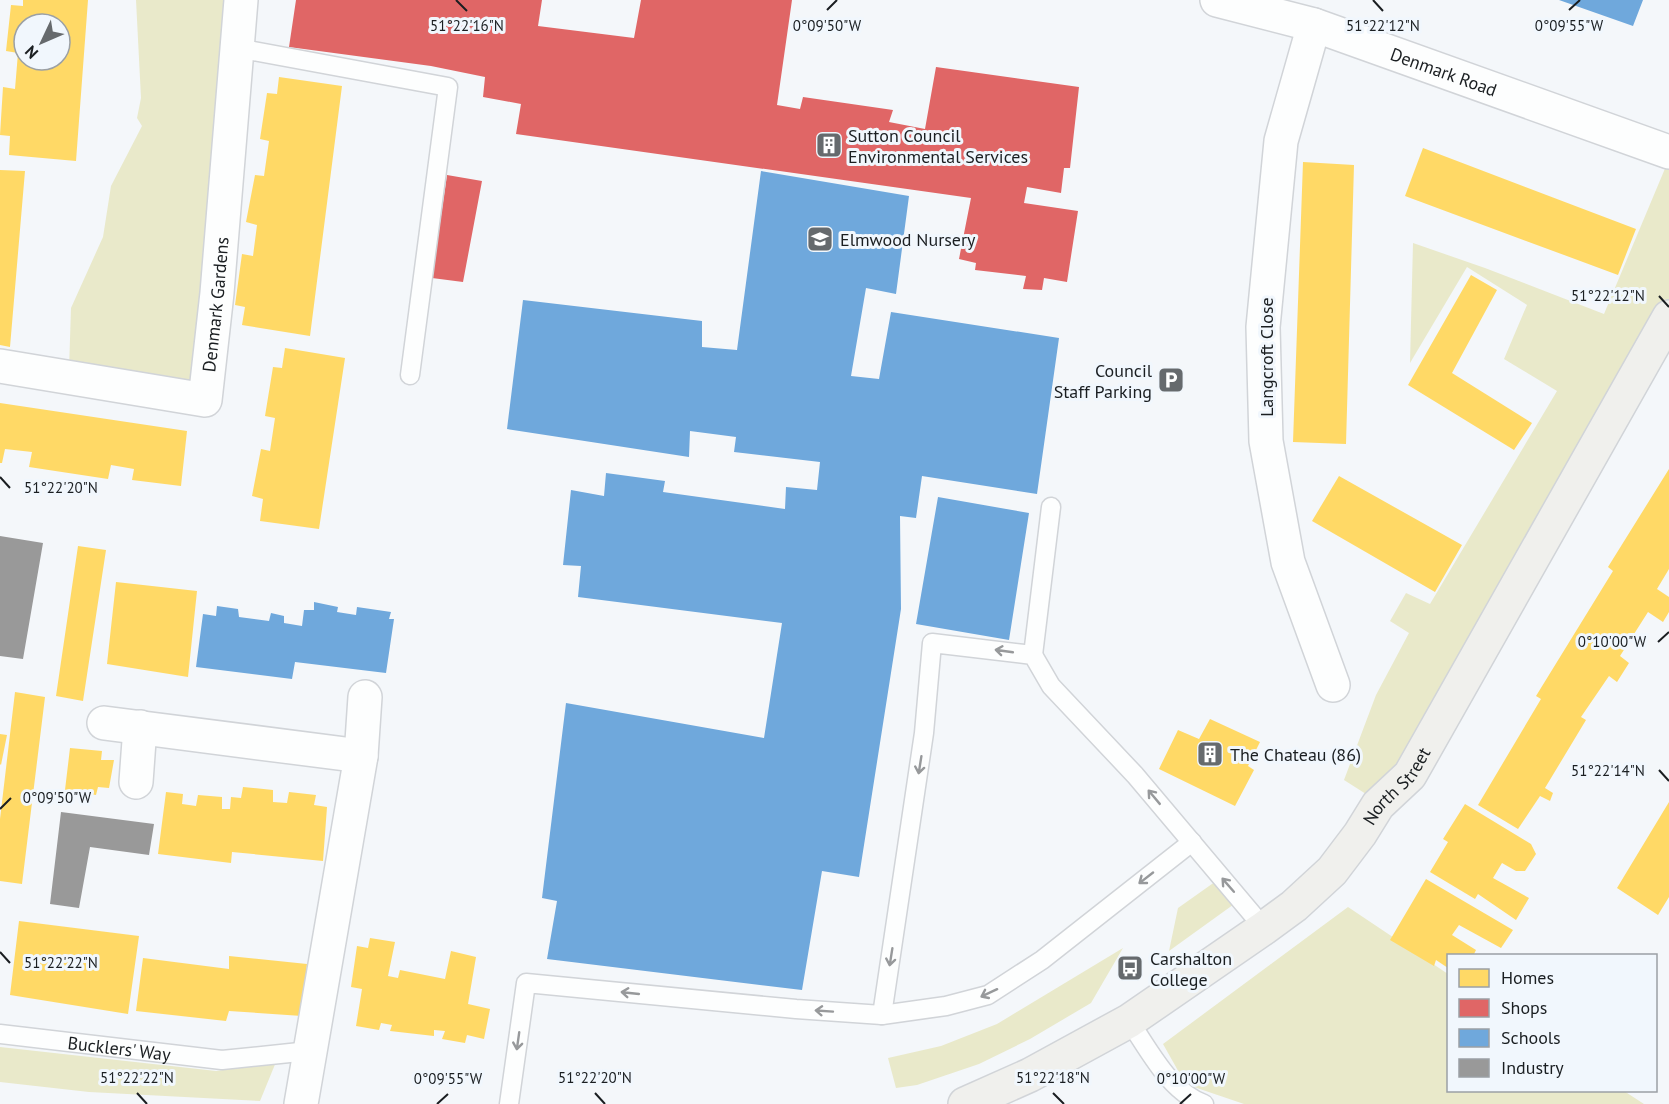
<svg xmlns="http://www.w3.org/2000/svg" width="1669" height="1104" font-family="'PT Sans',sans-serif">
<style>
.green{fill:#e9e9ca}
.homes{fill:#ffd966;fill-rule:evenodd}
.shops{fill:#e06666}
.schools{fill:#6fa8dc}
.industry{fill:#999}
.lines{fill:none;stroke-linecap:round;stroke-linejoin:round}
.service-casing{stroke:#d1d4d8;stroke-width:21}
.minor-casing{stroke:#d1d4d8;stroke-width:36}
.secondary-casing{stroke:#d1d4d8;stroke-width:36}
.service{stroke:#fdfefe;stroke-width:18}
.minor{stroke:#fdfefe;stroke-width:33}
.secondary{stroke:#f0f0ed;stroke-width:33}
.oneway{stroke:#97999b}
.ticks{fill:none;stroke:#1a1e21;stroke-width:2}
.labels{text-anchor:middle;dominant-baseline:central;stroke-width:6;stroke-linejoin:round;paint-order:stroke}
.street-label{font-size:18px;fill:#1a1e21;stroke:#f1f7fd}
.poi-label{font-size:18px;fill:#1a1e21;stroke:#f1f7fd;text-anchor:start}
.ticks-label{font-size:15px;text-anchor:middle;fill:#1a1e21;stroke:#f1f7fd;stroke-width:6;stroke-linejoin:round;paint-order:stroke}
</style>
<rect width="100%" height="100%" fill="#f4f7fa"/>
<!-- green -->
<path class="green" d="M136 0H234L195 394 69 370 71 308 103 237 111 186 142 126 137 118 141 98Z
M1669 159V315L1377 801 1344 780 1376 695 1409 633 1390 621 1406 593 1430 604 1557 391 1504 359 1527 305 1467 267 1410 363 1413 243 1485 268 1604 314Z
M1219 879 1237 902 1169 951 1178 908Z
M1348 907 1448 974V1090L1624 1091 1644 1104H1244L1194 1087 1181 1076 1163 1044Z
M1123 948 1091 1003 1030 1039 979 1064 917 1085 896 1088 888 1058 941 1046 997 1024Z
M0 1047 216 1071 276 1062 260 1101 89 1092 0 1082Z"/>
<!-- homes -->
<path class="homes" d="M23 0H88L76 161 9 155 10 136 0 135 3 87 15 89 18 53 6 51 11 5 23 6ZM24 24H60V60H24Z
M279 77 342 86 310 336 242 325 245 307 235 305 242 254 253 256 257 225 246 222 255 175 264 176 269 141 260 139 267 93 277 94Z
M1423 148 1636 229 1618 275 1405 196Z
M1303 162 1354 165 1346 444 1293 442Z
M0 170 25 171 10 347 0 345Z
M1471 275 1497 290 1452 373 1532 423 1514 450 1408 385Z
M285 348 345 358 319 529 260 521 263 499 252 496 261 449 270 451 275 418 265 416 273 367 282 368Z
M0 403 187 431 181 486 132 480 134 469 111 465 108 479 29 467 32 452 5 449 2 463H0Z
M1669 469V569L1657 589 1669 597V612L1663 622 1648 612 1620 656 1629 663 1617 682 1609 676 1581 717 1586 720 1545 788 1553 793 1550 801 1540 796 1518 829 1478 805 1541 699 1536 696 1613 571 1608 567Z
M1339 476 1462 545 1435 592 1312 521Z
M78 546 106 550 83 701 56 696Z
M116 582 197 591 188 677 107 664Z
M15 692 45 697 22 884 0 881V819Z
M1210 719 1260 742 1248 766 1254 770 1235 806 1159 769 1178 730 1199 739Z
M0 734 7 735 1 765 0 764Z
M70 748 102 751 101 760H114L109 788 98 787 96 795 65 790Z
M243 787 273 790V802L287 803 289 792 316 795 314 805 327 807 323 861 232 852 231 863 158 854 166 792 183 794 182 804 196 806 198 795 222 797V809H230L231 797 241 798Z
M1669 802V897L1658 915 1617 888Z
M1465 804 1531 844 1536 854 1525 871H1516L1502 863 1493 878 1529 898 1516 920 1478 894 1475 899 1430 872 1448 842 1443 839Z
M1426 879 1513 930 1501 948 1459 925 1452 935 1476 950 1473 956H1448V968L1436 960 1434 966 1390 940Z
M19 921 139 936 128 1014 10 995Z
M370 938 395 942 388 976 398 978 400 970 445 979 451 951 476 957 468 1004 490 1009 484 1039 467 1035 465 1043 442 1039 445 1031 434 1030V1036L390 1031 392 1025 381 1023 379 1030 356 1026 362 989 351 987 357 946 368 948Z
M229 956 307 964 302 1016 229 1011 226 1021 136 1011 143 958 229 969Z"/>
<!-- shops -->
<path class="shops" d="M296 0H542L538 26 634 38 641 0H792L777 105 800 109 803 97 893 110 889 122 925 129 936 67 1079 87 1070 168H1064L1061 193 1027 187 1024 203 1078 211 1067 282 1044 278 1042 290 1023 289 1026 276 975 270 976 263 959 259 971 198 516 134 521 104 483 97 485 77 431 66 289 47Z
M447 175 482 181 463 282 432 278Z"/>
<!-- schools -->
<path class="schools" d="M1559 0H1643L1633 26Z
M761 171 909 196 896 294 866 288 851 376 879 379 891 312 1059 338 1037 494 922 476 916 518 900 516 901 609 859 877 822 871 802 990 547 959 557 901 542 898 566 703 764 738 782 623 578 597 581 566 563 565 571 490 604 496 606 473 665 481 663 492 785 509 786 487 817 490 820 462 734 452 736 437 690 431 689 457 507 429 523 300 702 321V347L737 350Z
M938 497 1029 513 1009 640 916 624Z
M314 602 338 607 337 612 356 615 357 607 391 612 389 619H394L386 673 295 662 292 679 196 667 203 614 216 616 217 606 238 609 239 617 269 621 271 613 284 616V623L302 626 304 610H314Z"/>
<!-- industry -->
<path class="industry" d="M0 536 43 543 23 659 0 656Z
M61 812 154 824 149 855 90 847 79 908 50 904Z"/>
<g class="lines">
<defs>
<g id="service">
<path d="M237 48 448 87 410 375"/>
<path d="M1033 655 1051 507"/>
<path d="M882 1015 924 733 932 643 1033 655 1051 686 1135 775 1264 928"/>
<path d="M1129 1021C1150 1051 1169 1091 1204 1104"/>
<path id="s1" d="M0 1034 222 1060 309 1051"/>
<path d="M509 1104 526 983 796 1009 882 1015 946 1006 988 995 1042 960 1192 842"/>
</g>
<g id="minor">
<path id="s2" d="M1217 0 1314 25 1669 152"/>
<path d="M1314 25 1281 141 1263 327 1266 441 1288 562 1333 685"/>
<path id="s3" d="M0 366 205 400 217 293 241 0"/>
<path d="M104 723 361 756"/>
<path d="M136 782 140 727"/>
<path d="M301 1104 361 756 365 697"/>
</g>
<g id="secondary">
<path id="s4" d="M965 1104 1030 1075 1129 1021 1264 928 1294 906 1332 871 1360 834 1378 805 1410 775 1669 317"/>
</g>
</defs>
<!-- service casing -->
<use href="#service" class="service-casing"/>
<!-- minor casing -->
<use href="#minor" class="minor-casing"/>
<!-- secondary casing -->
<use href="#secondary" class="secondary-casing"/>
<!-- service -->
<use href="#service" class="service"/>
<!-- minor -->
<use href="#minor" class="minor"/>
<!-- secondary -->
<use href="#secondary" class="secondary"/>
</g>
<!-- one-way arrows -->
<defs><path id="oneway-shaft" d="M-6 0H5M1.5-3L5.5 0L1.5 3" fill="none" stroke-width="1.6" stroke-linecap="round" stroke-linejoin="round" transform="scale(1.5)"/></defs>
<g class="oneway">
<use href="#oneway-shaft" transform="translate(1004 651) rotate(-172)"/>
<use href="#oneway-shaft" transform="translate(920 765) rotate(99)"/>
<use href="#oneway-shaft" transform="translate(1154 797) rotate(-130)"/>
<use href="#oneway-shaft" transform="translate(1146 878) rotate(142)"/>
<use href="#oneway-shaft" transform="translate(1228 885) rotate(-131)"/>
<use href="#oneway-shaft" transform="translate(891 957) rotate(99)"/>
<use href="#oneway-shaft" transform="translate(630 993) rotate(-174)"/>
<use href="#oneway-shaft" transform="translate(989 993) rotate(155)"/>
<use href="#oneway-shaft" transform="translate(824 1011) rotate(-176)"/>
<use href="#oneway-shaft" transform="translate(518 1041) rotate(98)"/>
</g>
<!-- ticks -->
<path class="ticks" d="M456 0 467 11M1373 0 1383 11M827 10 837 0M1569 10 1580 0M1659 296 1669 307M0 477 10 488M1658 642 1669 632M1659 770 1669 781M0 809 11 798M0 952 10 963M137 1093 147 1104M595 1093 605 1104M1053 1093 1064 1104M437 1104 448 1094M1180 1104 1191 1094"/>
<!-- icons -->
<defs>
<symbol id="building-square" viewBox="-11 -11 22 22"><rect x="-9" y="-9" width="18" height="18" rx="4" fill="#666a6d" stroke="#f1f7fd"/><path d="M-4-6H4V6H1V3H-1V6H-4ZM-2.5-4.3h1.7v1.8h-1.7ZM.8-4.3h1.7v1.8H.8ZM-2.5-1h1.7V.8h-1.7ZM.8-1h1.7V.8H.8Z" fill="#fff"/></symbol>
<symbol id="school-square" viewBox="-11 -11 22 22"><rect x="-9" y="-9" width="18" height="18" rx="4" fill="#666a6d" stroke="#f1f7fd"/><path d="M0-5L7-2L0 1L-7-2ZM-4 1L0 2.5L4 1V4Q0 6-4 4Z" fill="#fff"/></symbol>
<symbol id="parking-square" viewBox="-11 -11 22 22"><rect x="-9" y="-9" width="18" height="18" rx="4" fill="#666a6d" stroke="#f1f7fd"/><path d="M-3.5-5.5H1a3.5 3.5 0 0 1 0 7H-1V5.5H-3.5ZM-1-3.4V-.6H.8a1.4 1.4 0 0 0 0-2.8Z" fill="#fff"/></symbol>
<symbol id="bus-square" viewBox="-11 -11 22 22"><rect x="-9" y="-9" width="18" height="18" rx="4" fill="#666a6d" stroke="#f1f7fd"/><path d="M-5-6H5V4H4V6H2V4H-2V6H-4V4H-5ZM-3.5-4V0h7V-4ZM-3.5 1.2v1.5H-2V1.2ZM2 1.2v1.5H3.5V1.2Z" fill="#fff"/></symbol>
</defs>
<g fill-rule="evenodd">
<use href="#building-square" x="814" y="130" width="30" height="30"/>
<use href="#school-square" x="805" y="224" width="30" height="30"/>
<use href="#parking-square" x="1156" y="365" width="30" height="30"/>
<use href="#building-square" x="1195" y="739" width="30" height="30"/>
<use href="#bus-square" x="1115" y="953" width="30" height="30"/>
</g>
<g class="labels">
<!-- street labels -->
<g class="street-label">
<text stroke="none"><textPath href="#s2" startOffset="238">Denmark Road</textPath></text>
<text stroke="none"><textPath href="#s3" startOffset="304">Denmark Gardens</textPath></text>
<text transform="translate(1266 357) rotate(-90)">Langcroft Close</text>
<text stroke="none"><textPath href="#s4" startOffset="544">North Street</textPath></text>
<text stroke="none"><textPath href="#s1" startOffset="120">Bucklers' Way</textPath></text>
</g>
<!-- poi labels -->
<g class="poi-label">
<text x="848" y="135">Sutton Council<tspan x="848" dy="21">Environmental Services</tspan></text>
<text x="840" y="239">Elmwood Nursery</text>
<text x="1152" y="370" text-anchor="end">Council<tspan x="1152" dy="21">Staff Parking</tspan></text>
<text x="1230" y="754">The Chateau (86)</text>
<text x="1150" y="958">Carshalton<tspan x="1150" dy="21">College</tspan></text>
</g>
</g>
<g class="ticks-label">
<text x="827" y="31">0°09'50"W</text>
<text x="1569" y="31">0°09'55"W</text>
<text x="467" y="31">51°22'16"N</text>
<text x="1383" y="31">51°22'12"N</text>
<text x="1608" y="301">51°22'12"N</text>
<text x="61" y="493">51°22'20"N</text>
<text x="1612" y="647">0°10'00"W</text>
<text x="1608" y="776">51°22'14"N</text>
<text x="57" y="803">0°09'50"W</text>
<text x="61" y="968">51°22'22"N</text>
<text x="137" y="1083">51°22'22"N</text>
<text x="595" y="1083">51°22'20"N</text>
<text x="1053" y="1083">51°22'18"N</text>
<text x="448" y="1084">0°09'55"W</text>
<text x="1191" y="1084">0°10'00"W</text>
</g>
<!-- legend -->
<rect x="1447" y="954" width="210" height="138" fill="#f1f7fd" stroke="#9ba0a5" stroke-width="1.5"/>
<rect x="1459" y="969" width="30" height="18" fill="#ffd966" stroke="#9ba0a5" stroke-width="1.5"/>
<text x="1501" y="984" font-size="18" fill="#1a1e21">Homes</text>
<rect x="1459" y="999" width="30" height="18" fill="#e06666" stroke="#9ba0a5" stroke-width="1.5"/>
<text x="1501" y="1014" font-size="18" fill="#1a1e21">Shops</text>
<rect x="1459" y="1029" width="30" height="18" fill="#6fa8dc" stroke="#9ba0a5" stroke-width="1.5"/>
<text x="1501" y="1044" font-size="18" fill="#1a1e21">Schools</text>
<rect x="1459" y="1059" width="30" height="18" fill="#999999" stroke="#9ba0a5" stroke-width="1.5"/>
<text x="1501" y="1074" font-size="18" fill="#1a1e21">Industry</text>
<!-- north arrow -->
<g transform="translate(42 42) rotate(226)"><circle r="28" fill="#f1f7fd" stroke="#9ba0a5" stroke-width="1.5"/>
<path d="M0-4.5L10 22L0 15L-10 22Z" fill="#666a6d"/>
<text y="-9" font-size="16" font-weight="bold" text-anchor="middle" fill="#1a1e21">N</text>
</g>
</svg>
